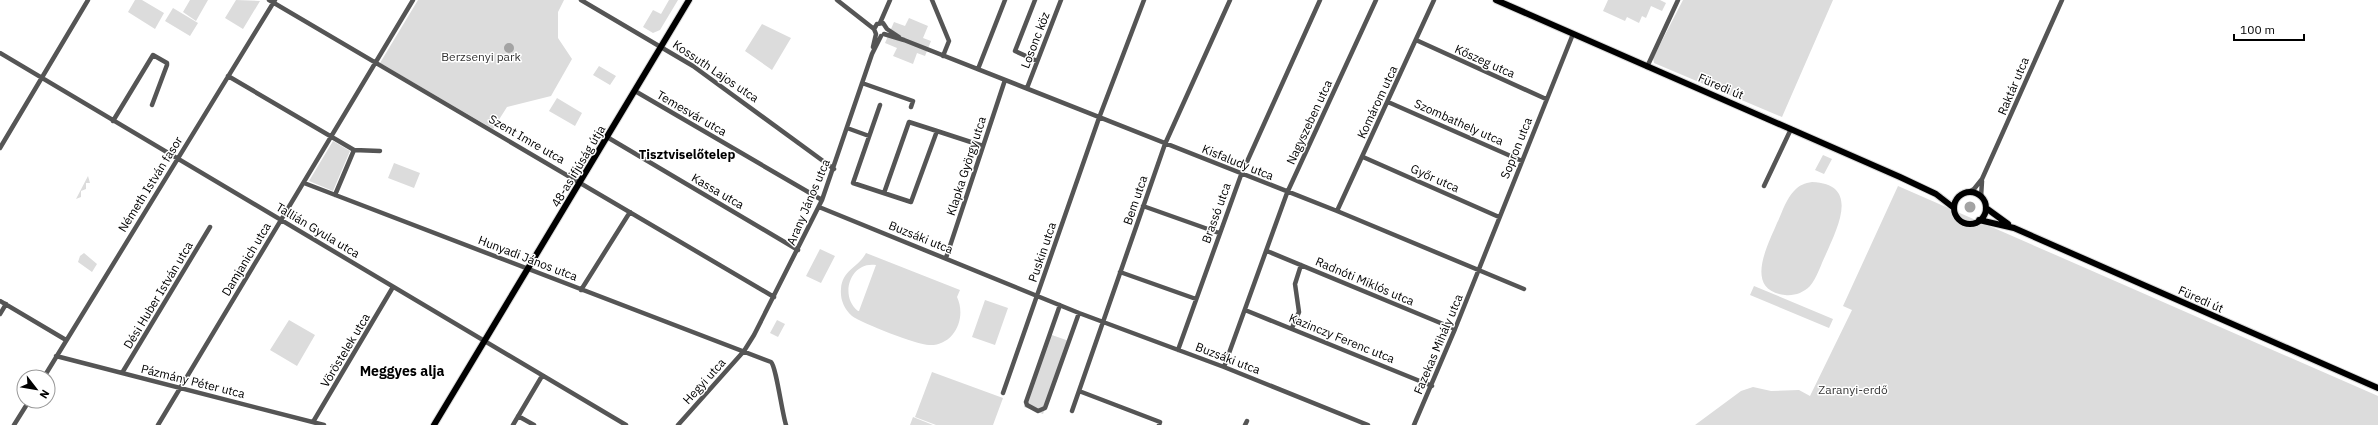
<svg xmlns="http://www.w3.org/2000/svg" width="2378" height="425" font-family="'IBM Plex Sans',sans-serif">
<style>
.green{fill:#dcdcdc;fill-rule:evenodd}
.water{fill:#a3a3a3}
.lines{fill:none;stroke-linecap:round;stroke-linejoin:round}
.major-casing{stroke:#dbdbdb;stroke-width:8}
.minor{stroke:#555;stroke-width:4.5}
.major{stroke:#000;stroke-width:6}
.labels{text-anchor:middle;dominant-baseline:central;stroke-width:3;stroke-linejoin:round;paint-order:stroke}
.street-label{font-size:12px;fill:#000;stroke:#fff}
.park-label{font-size:12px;fill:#333;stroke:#fff}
.neighbourhood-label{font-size:13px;font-weight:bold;fill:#000;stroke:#fff}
.quarter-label{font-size:14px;font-weight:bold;fill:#000;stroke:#fff}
</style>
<rect width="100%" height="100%" fill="#fff"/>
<!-- green -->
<path class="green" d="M135 0H142L164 13 155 29 128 12Z
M190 0H208L196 21 183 12Z
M236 0 260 1 243 29 225 18Z
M418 0H564L558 12V38L572 59 551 96 507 107 493 129 380 63Z
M669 0H678L660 30 653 33 643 27 653 10 661 14Z
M1608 0H1660L1666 3 1662 11 1651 6 1646 18 1642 16 1639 23 1627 17 1625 21 1603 11Z
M1683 0H1833L1782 117 1654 63 1653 58Z
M173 8 198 23 190 36 165 21Z
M909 18 928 26 923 38 931 41 925 56 917 53 913 64 893 56 897 48 885 43 894 22 905 26Z
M762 24 791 38 772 70 745 51Z
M599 66 616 76 610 85 593 75Z
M557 98 582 113 575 126 549 111Z
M333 141 350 151 333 191 309 181Z
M1823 155 1832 159 1824 174 1815 170Z
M394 163 420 173 414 188 388 178Z
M88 176 90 183H86V189L81 191V197L76 199Z
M1812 182C1861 184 1837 228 1826 254 1821 264 1817 278 1810 286 1803 293 1794 296 1785 295 1743 290 1768 245 1777 223 1782 213 1786 199 1794 191 1799 185 1805 183 1812 182Z
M1898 186 2378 396V425H1695L1741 391 1753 387 1771 391 1799 390 1810 396 1852 310 1843 306Z
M820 249 835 256 821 283 806 276Z
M84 253 97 264 92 272 78 262 80 256Z
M866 253 960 290 957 297C967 318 954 346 929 345 918 345 861 323 852 316 844 309 840 299 841 289 842 270 859 267 866 253ZM876 265 859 311H858C839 296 850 261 876 265Z
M1754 286 1833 319 1829 328 1750 295Z
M985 300 1008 308 995 345 972 337Z
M289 320 315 335 297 366 270 350Z
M777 320 785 324 778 337 770 333Z
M1049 334 1069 341 1043 414 1024 407Z
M932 372 1003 398 993 425H936L915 417Z
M913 417 933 425H910Z"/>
<!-- water -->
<path class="water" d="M504 48a5 5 0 1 1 10 0a5 5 0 1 1-10 0Z
M1964.5 207a5.5 5.5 0 1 1 11 0a5.5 5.5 0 1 1-11 0Z"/>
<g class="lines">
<defs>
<path id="major" d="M1496 0 1900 177 1936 194 1954 208
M1954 208a16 16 0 1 1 32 0a16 16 0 1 1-32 0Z
M1986 208 2008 224
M1979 220 2014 228 2378 388
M434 425 689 0"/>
</defs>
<!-- major casing -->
<use href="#major" class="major-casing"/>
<!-- minor -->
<path class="minor" d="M269 0 774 297
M581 0 693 66 834 169
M837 0 874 29 876 34 873 47
M932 0 949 41 943 56
M1035 0 1015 51 1037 61
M880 23 890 0
M874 29 877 24 883 23 887 29 899 37
M884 34 904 40 1337 211 1524 289
M1416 40 1546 99
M0 53 626 425
M1647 67 1678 0
M978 69 1005 0
M228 76 354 150 380 151
M862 83 913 101 911 107
M1027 88 1061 0
M635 91 822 200
M1388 102 1522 161
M880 105 853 183 911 202 937 131 983 146
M113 121 153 55 167 63V65L152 105
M847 128 869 136
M607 137 798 250
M0 148 88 0
M1363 157 1499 217
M304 183 771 362C776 366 782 413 786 425
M1764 186 1791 129
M1969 192 1974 189 1982 179 2062 0
M884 193 909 122 937 131
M335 195 354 150
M1981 197 1982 181
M1143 206 1219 233
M819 207 1079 313 1224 367 1368 425
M1337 211 1434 0
M1267 251 1455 329
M946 258 1005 80
M1120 272 1196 299
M581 290 630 212
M0 301 66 340
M1060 305 1026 402 1027 405 1038 411 1045 408 1079 313
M1245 310 1432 386
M0 314 6 304
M1292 328 1299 312 1295 284 1301 265
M1178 350 1241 175 1320 0
M56 356 324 425
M1224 367 1287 193 1376 0
M122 373 210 227
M44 377 275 0
M1079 391 1160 422 1159 425
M1003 393 1099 118 1144 0
M1072 411 1165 144 1230 0
M518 416 534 425
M313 422 393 287
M14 425 29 401
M158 425 413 0
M513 425 542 376
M678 425 744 351 754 335 822 200 872 54 881 36
M1245 425 1247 421
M1414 425 1455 329 1573 34"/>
<!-- major -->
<use href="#major" class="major"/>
</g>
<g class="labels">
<!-- street labels -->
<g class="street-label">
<text transform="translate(1035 40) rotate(-69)">Losonc köz</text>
<text transform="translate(1485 61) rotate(24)">Kőszeg utca</text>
<text transform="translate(716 71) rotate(34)">Kossuth Lajos utca</text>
<text transform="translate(1721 86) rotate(23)">Füredi út</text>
<text transform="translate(2013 86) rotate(-67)">Raktár utca</text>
<text transform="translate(1377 102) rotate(-65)">Komárom utca</text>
<text transform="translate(692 113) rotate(30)">Temesvár utca</text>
<text transform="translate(1309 122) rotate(-65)">Nagyszeben utca</text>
<text transform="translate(1459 122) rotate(24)">Szombathely utca</text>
<text transform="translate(527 139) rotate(30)">Szent Imre utca</text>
<text transform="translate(1516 148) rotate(-68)">Sopron utca</text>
<text transform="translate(1238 162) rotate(22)">Kisfaludy utca</text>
<text transform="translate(578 166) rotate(-59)">48-as ifjúság útja</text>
<text transform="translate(966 166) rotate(-72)">Klapka György utca</text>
<text transform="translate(1435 178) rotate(24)">Győr utca</text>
<text transform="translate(150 184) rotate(-58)">Németh István fasor</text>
<text transform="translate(718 191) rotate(30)">Kassa utca</text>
<text transform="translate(1135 200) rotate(-71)">Bem utca</text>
<text transform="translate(808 202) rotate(-67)">Arany János utca</text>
<text transform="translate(1216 213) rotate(-70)">Brassó utca</text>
<text transform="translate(318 230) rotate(31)">Tallián Gyula utca</text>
<text transform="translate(921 237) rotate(22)">Buzsáki utca</text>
<text transform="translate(1042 252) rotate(-71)">Puskin utca</text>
<text transform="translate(528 258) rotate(21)">Hunyadi János utca</text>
<text transform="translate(246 259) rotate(-59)">Damjanich utca</text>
<text transform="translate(1365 281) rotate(23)">Radnóti Miklós utca</text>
<text transform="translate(158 295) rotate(-59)">Dési Huber István utca</text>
<text transform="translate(2201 299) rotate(24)">Füredi út</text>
<text transform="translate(1342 338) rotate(22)">Kazinczy Ferenc utca</text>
<text transform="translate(1438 344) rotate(-67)">Fazekas Mihály utca</text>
<text transform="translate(345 350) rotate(-59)">Vöröstelek utca</text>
<text transform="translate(1228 358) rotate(21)">Buzsáki utca</text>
<text transform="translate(193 381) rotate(14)">Pázmány Péter utca</text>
<text transform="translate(704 381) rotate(-48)">Hegyi utca</text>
</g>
<!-- park labels -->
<g class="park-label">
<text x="481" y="56">Berzsenyi park</text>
<text x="1853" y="389">Zaranyi-erdő</text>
</g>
<!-- neighbourhood labels -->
<g class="neighbourhood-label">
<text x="687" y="154">Tisztviselőtelep</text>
</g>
<!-- quarter labels -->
<g class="quarter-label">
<text x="402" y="371">Meggyes alja</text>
</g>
</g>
<!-- north arrow -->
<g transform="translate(36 389) rotate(121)"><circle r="19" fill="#ffffff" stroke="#999999"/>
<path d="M0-3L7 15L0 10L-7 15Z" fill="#000000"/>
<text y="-6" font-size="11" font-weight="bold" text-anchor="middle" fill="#000000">N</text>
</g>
<!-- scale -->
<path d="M2234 34v6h70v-6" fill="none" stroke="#000000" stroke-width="2"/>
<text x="2240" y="34" font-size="12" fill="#000000" stroke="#ffffff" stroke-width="3" paint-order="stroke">100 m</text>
</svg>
